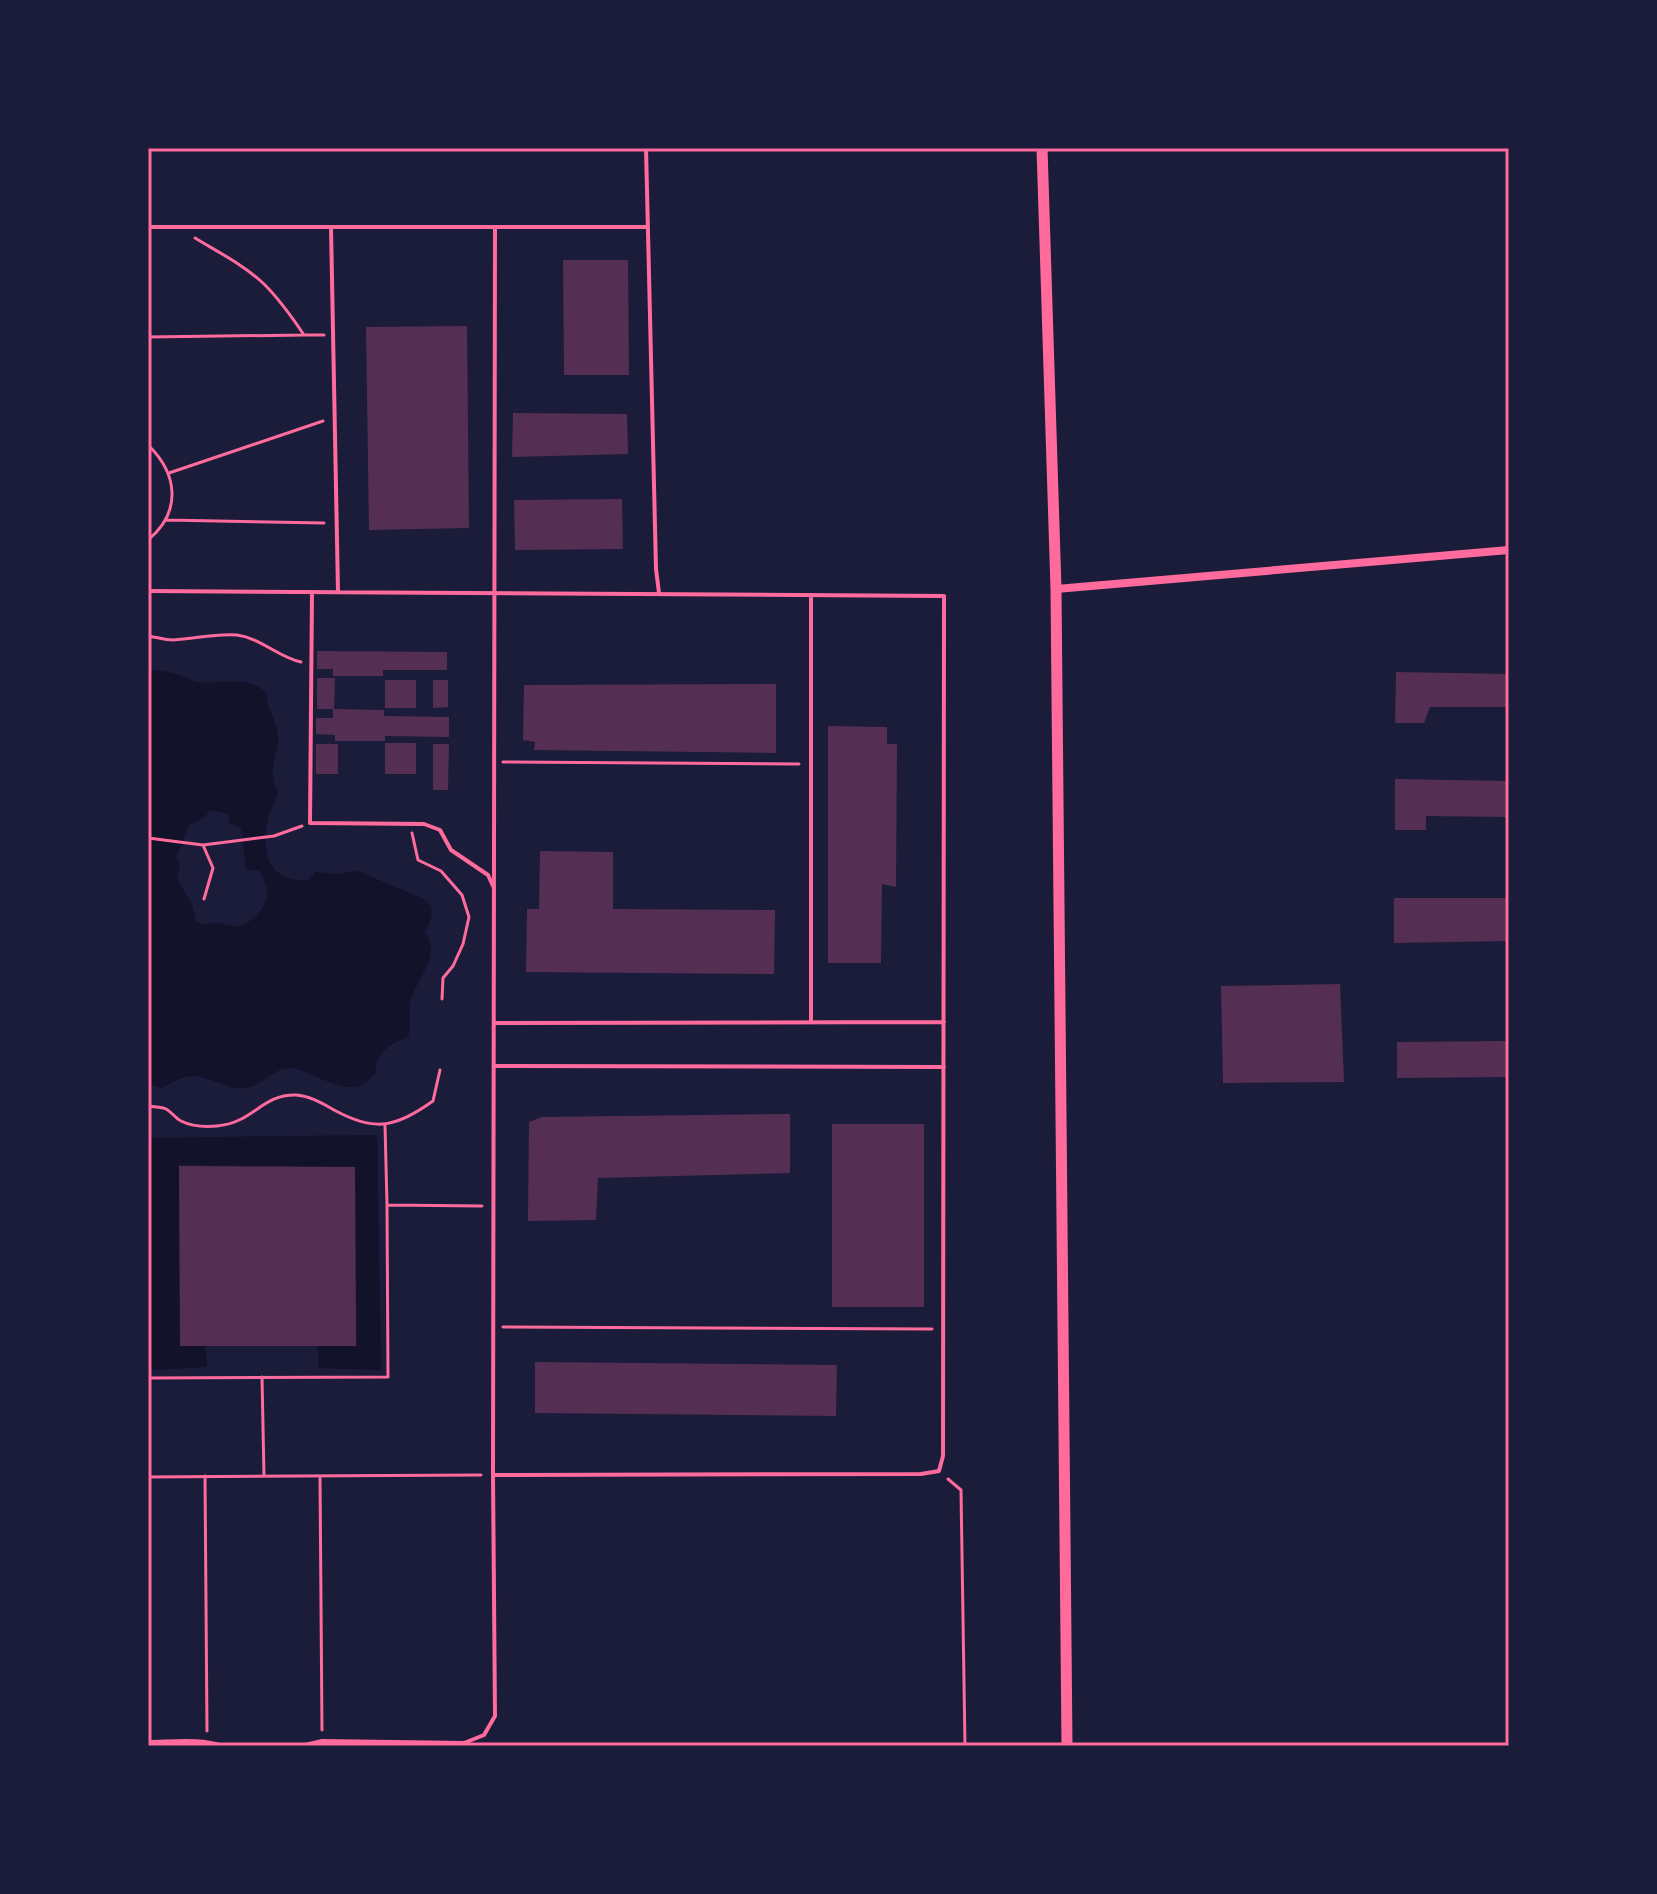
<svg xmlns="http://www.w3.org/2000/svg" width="1657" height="1894" font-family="Signika,sans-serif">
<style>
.water{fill:#12122b;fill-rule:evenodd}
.building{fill:#542f53}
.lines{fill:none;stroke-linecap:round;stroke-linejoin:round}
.path{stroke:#ff6b9d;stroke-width:3}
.service{stroke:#ff6b9d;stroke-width:4}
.minor{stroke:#ff6b9d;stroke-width:8}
.tertiary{stroke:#ff6b9d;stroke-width:11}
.neatline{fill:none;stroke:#ff6b9d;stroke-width:3}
</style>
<rect width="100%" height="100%" fill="#1b1b3a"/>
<!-- water -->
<path class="water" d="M148 670C158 671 170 671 179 675 186 677 191 681 197 682 220 685 253 673 268 696L267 702C271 713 279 729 278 740 276 763 267 768 278 792 275 802 268 813 267 823 262 856 269 882 308 880L315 872 337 874 358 871 424 899 431 906 432 916 425 932C443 955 414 981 410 1004 408 1016 411 1026 408 1037 391 1043 375 1053 376 1073 372 1076 366 1083 362 1085 340 1094 311 1070 290 1068 274 1067 262 1087 245 1088 224 1090 205 1072 185 1077 177 1079 170 1084 162 1088L148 1084ZM209 810 228 814 230 824 241 828 246 869 260 871C263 878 268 888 267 896 265 910 249 926 236 926 222 926 218 919 204 925L196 921 192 905 177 878 180 868 176 857 182 845 188 826 206 816Z
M377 1135 381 1370 318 1368V1346H357L355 1167 179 1165 180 1346H206L207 1367 149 1370 148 1138Z"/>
<!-- building -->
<path class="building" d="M563 260H628L629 375H564Z
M467 326 469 528 369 530 366 327Z
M513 413 627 414 628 454 512 457Z
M622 499 623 549 515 550 514 500Z
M317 651 447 652V670H383V676H333V669H317Z
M1396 672 1509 674V707H1430L1424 723H1395Z
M317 678H335L334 709 384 710V716L449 717V737L385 736V741H335V735L316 734V718H333V709H317Z
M385 680H416V708H385Z
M433 680H448V707L433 708Z
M776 684V753L534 750 535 742 523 740 524 685Z
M828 726 887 727V744H897L896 887 882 884 881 963H828Z
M385 743H416V774H385Z
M316 744H338V774H316Z
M433 744H449L448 790H433Z
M1395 779 1509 781V817L1426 816V830H1395Z
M540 851 613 852V909L775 910 774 974 526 972 527 909H539Z
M1394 898H1509V941L1394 943Z
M1340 984 1344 1082 1223 1083 1221 986Z
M1509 1041V1077L1397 1078V1042Z
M790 1114V1173L598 1178 596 1220 528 1221 529 1122 542 1117Z
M832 1124H924V1307H832Z
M179 1166 355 1167 356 1346H180Z
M535 1362 837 1365 836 1416 535 1413Z"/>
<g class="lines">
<!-- path -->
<path class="path" d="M195 238C218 252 244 265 264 284 280 300 292 317 304 335H324
M148 337 304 335
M148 445C178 474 182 512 148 540
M169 473 323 421
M166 520 324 523
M148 636C156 637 165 640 173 640 195 639 215 633 237 635 261 638 278 657 301 662
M503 762 799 764
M412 833 418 860 441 871 462 895 469 917 463 944 453 966 443 978 442 999
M148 838 203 845 274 836 302 826
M203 845 213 868 204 899
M148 1106C153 1107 162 1107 166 1109 172 1112 175 1118 181 1121 191 1126 206 1127 217 1126 253 1123 262 1094 296 1095 311 1096 323 1104 336 1111 377 1133 397 1126 433 1101L440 1070
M387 1205 482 1206
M503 1327 932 1329
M262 1377 264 1476
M148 1378 388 1377 387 1205 385 1125
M205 1476 207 1731
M148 1477 481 1475
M320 1477 322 1730
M948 1479 961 1490 965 1746"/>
<!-- service -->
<path class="service" d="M646 148 656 569 659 593
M148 227H648
M331 227 338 592
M148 591 944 596 943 1456 939 1471 921 1474 493 1475
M312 592 310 823 424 824 440 830 451 850 488 875 493 886
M811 595V1022
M495 1023 944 1022
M495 1066 944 1067
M148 1742C169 1742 203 1738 222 1746
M301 1746 322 1741 464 1743 484 1735 495 1716 493 1475 495 227"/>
<!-- minor -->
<path class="minor" d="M1056 589 1509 550"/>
<!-- tertiary -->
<path class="tertiary" d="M1042 148 1056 589 1067 1746"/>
</g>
<!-- border -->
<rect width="1657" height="1894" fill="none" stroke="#1b1b3a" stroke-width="300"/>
<rect x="150" y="150" width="1357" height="1594" class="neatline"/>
</svg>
